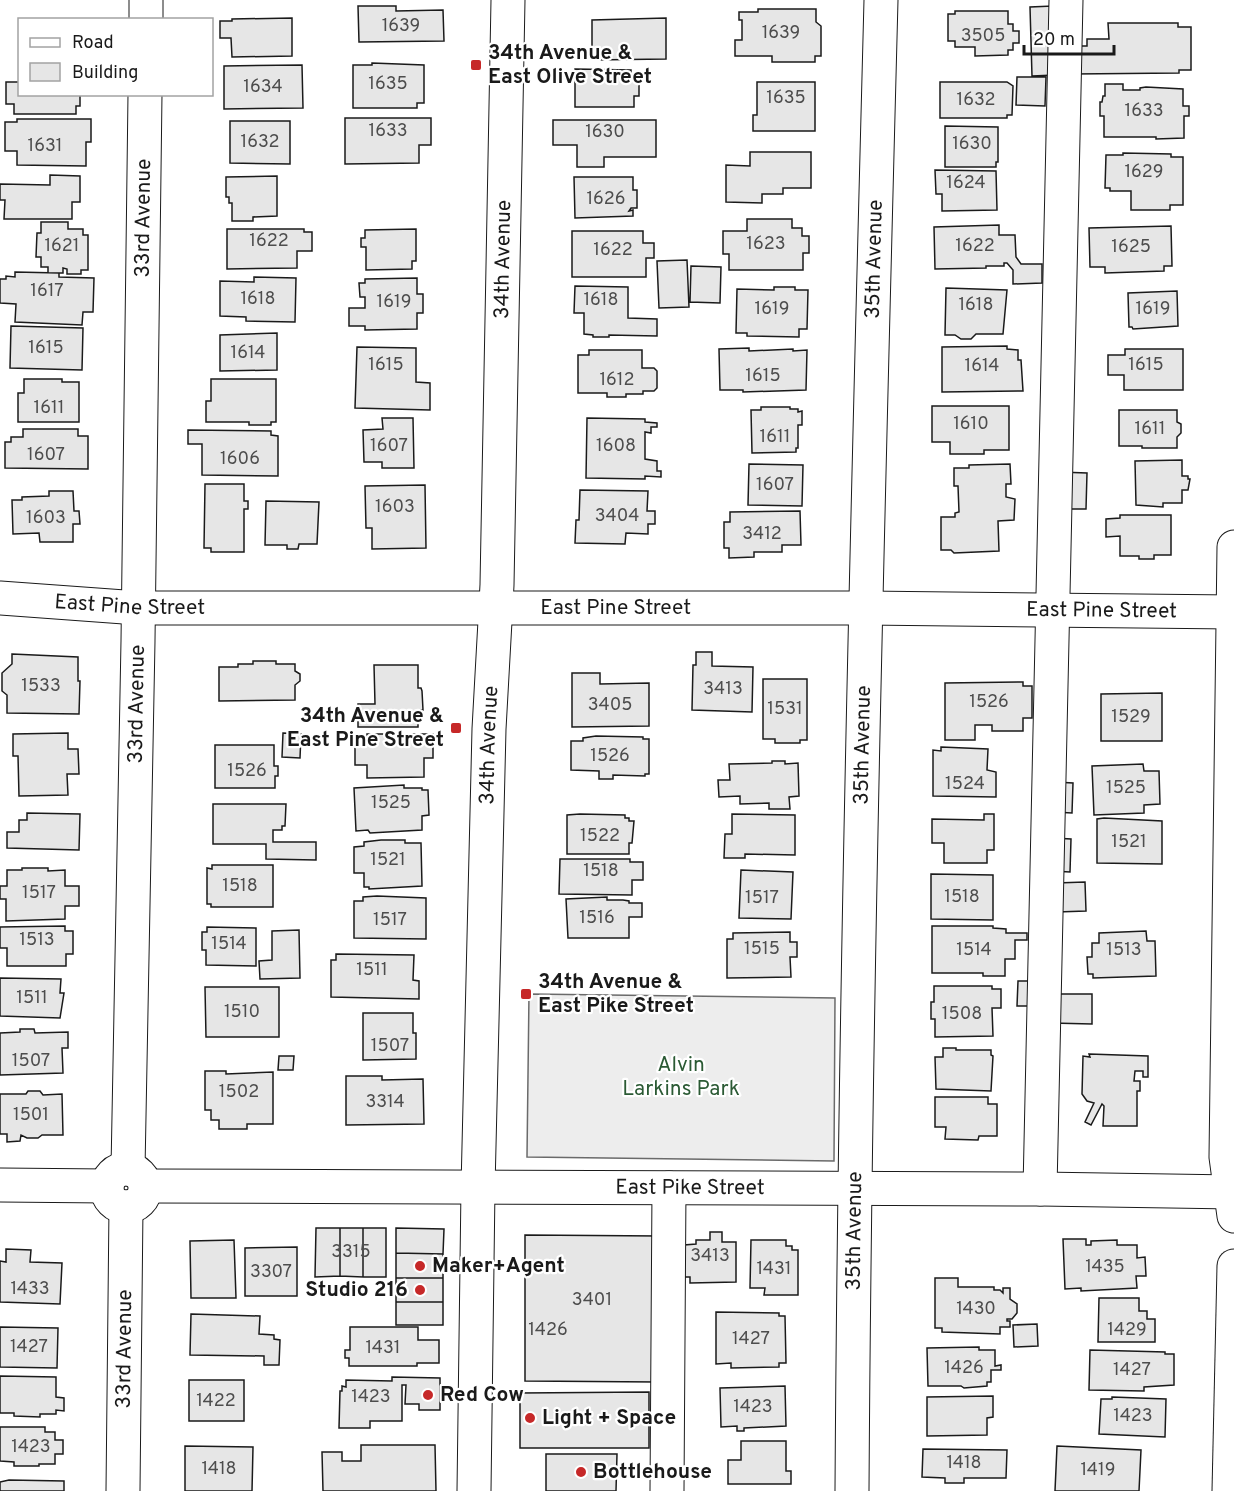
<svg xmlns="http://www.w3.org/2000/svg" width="1234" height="1491" font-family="Overpass,sans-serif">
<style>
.built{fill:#ededed;stroke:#6a6a6a;stroke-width:1.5}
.building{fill:#e6e6e6;stroke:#1a1a1a;stroke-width:1.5}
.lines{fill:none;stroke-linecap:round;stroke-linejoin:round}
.minor-casing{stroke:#1a1a1a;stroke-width:35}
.minor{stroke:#fff;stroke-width:33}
.poi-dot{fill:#c62828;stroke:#fff;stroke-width:2}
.labels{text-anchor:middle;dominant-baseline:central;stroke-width:4.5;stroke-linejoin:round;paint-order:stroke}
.number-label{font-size:18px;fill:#4d4d4d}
.poi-label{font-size:21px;font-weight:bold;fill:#1a1a1a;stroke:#fff;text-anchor:start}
.street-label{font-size:21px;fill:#1a1a1a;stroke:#fff}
.park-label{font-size:21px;fill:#2b5a34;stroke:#fff}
</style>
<rect width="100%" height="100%" fill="#fff"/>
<!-- built -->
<path class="built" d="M529 994 835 998 834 1161 527 1157Z"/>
<!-- building -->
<path class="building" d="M358 6H396V11L443 10 444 41 359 42Z
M1053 6 1055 75 1032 76 1030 7Z
M758 9H816V22L821 26V56H815V62H772V56H735V40H742V20H739V12H758Z
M955 11H1008V24H1013V31H1019V43H1013V50H1008V55L975 56V47H955V41H948V14H955Z
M292 18V56L232 57 231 38H220V21H232V19Z
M666 18V59L592 60V20Z
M1108 23H1178V27H1191V70H1179V73L1073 74 1081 46H1087V39H1109Z
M372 63 424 65V103H417V108H353V65H372Z
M302 65 303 108 224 109V66Z
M575 69 631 70V77H639V96H634V107H575Z
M1017 77H1046L1045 106 1016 105Z
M6 82H20V94H80V106H76V114H14V104H6Z
M757 82H815V131H753V115H757Z
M940 82H1007L1013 86 1012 115H1007V118H940Z
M1105 84H1123V90H1140V88L1146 87 1183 89V106H1189V116H1184V138L1156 139V137H1104V116H1100V102H1102L1103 96H1105Z
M345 118H431V145H419V163L345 164Z
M17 119H91V142H86V166L17 165V151H5V122H17Z
M553 120H656V157H604V167H577V145H553Z
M230 121H290V164L230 163Z
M945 126 998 127V162H996V167H945Z
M750 152H811V188H783V194H762V203L726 202V165L750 166Z
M1123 153 1171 154V157H1183V205H1170V210H1131V191H1110V188H1105L1106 155H1123Z
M935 170 996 171 997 210 942 211V194H936Z
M50 175 80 176V202H72V219H4L5 200H0V184L50 185Z
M277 176V216L253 217V221H232V203H229V197H226V177Z
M574 177H633V190H637V208H631L629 211 633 210V216L575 218Z
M747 219H792V228H802V236H809V253H803V270H729V254H723V231H747Z
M41 222H68V229H83V235H88V270H81V274H67V269L63 268V273H48V267H41V257H36L37 233H41Z
M999 225V235H1015L1016 257 1021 264H1042V283L1013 284V270L1007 263H1004V266H986V268L935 269 934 227Z
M1171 226 1172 266H1164V271L1105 273V267H1090L1089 228Z
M227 229H304V232H312V251H297V268L227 269Z
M416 229V261H412V269L366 270V247H361V238H365V230Z
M572 231H643V243H654V258H646V277H572Z
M687 260 689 307 659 308 657 261Z
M691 266 721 267 720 303 690 302Z
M15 272 59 273V277L94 278 93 312H83L82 325 15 322 16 304 0 303V279H6V276L15 277Z
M254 277 296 278 295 322 246 321V317L220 316V281L254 282Z
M417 278V294H423V313H417V329L365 330V326H349V308H365V297H360L359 283H365V279Z
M575 286 628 287V318L657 319V336L609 335V337H593V335L584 334V313H574Z
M774 287H795V290H808L807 329H799V337L747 336V333H736L737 289 774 290Z
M946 288 1007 290 1003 334H976L971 339H961L955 335H945Z
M1177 291 1178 326 1133 329 1132 327H1129L1128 293Z
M11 326 83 328 82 370 10 368Z
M277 333V370L220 371V335Z
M1007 346V349L1018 350V360H1021L1023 391 942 392V347Z
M357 347 416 348V382L430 383V410L355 408Z
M749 348V351L793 349V351L807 350 806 390 743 392V390H720L719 349Z
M1125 349H1183V390H1124V375H1108V355H1125Z
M589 350H642V368H654L657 371V388L654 391H643V394H626V397H607V393H578V355H589Z
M24 379H62V382H79V422H18V393H24Z
M211 379H276V422H271V425H249V422H206V401H211Z
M932 406H1009V450H984V454H950V442H932Z
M761 407H790V409H798V412L802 411V425H798V448H796V452L752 453 751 410H761Z
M1119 410H1177V422L1181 424V433L1177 437V448H1142V446H1119Z
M382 418H413L414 468H382V462H364L363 430 383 429Z
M587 418 645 419V422L657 423V427H651V433L645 432V459L657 461V471H661V477L645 476V479L586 478Z
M23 429H78V436H88V469L5 468V442H11V437H23Z
M188 430 271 431V435L278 436V476L202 475V444H188Z
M1182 460V476H1188V479H1190L1188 490H1182V503H1163V507L1136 505 1135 461Z
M749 464 803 465 802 506 748 505Z
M1010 464 1011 484H1006V497L1015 499 1014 520 998 521 999 551 954 553 951 550H941V517H955V513L959 512 958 486H954V468H969V465Z
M1059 472 1087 473 1086 509H1058Z
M205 484H244V501H248V509H244V552H211V548H204Z
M425 485 426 548 372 549V528H366L365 486Z
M580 490 648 491 647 511H655V524H648V534L626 533 625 544 575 543 576 520H579Z
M49 491H73L74 511H79L80 524H73V542H40L39 533 13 534 12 500H22V497L49 496Z
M266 501 319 502 317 544H299L298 549H287V545H265Z
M800 511 801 545H782V552H754V557L729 558V548H724V522H730V512Z
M1120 515H1171V555H1154V559H1139V556H1120V536L1106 537V519L1120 518Z
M696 652H712V666L753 667 752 712 692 710 693 665H696Z
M12 654 78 657V681H80L79 714 7 713V695L2 691V673L12 664Z
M253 661H276V664H295V671L300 674V681L295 685V700L219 701V667H238V664H253Z
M374 665H418V688H421L422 691 423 710H418V727H358V704H375Z
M572 673H600V684L649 683V726L572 727Z
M763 679H807V740H800V743H775V739H763Z
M1023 682V686H1032V718H1023V731H992V725H975V740H945V683Z
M1162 693V741H1101V694Z
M68 733V749H78L79 774H67L68 795 19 796 18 756H13V734Z
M283 733 301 734 300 758 282 757Z
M367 734H433V758H424V777L367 778V765H355V745L367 744Z
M596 736 643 737V739H649V774H645V776L613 775V779H599V771L571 770V741H583V738Z
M215 745H274V766H278V776H275V788H215Z
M941 747 988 749 987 770 996 772V797L933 796V750L941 751Z
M772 761H785V764L798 763 799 796 789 797 790 809H769V803L740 804V796L719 797 718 780H730L729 764 772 763Z
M1143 764 1144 771H1159L1160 804 1144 805V813L1094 815 1092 766Z
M1055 782 1073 783 1072 813 1054 812Z
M404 785V788H422V790H428L429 815 422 816V830L370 833 368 830 356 831 354 788Z
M213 804H286L285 826H282V830H273V842H316V860L266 859V844H213Z
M27 813 80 814 79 850 7 848V832H19V820H27Z
M580 814 625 815V818H629V821H634L632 843H629V854H567V815Z
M732 814 795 815V855L745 854V858H724L725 834H732Z
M984 814H994V850H987V863H944V843H932V819L984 820Z
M1104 818 1162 821V864L1097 863V819Z
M1053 838 1071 839 1070 872 1052 871Z
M381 840H405V843H421L422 886 369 889V887H364V873H354V847L364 846V842Z
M560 859H630V862H643V880H632V895L559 894Z
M212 865H273V907H211V904H207V868L212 869Z
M22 868H48V871L65 870V886H79V906H65V919L6 921V899H0V886H7V870H22Z
M741 870 793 872 791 919 739 918Z
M931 874 993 875V920L931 919Z
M1085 882 1086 911 1057 912 1056 883Z
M377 896 426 898V939L354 938V901H363V897Z
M607 897V900H623L629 901V903H642V917H629V938H568L566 899Z
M65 926V931H73V954H66V966H7V948H0V927Z
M932 926H993V928L1006 929V933H1027V940H1015V959H1005V976H983V973H932Z
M207 927 256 928V966L206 965V950H202V932H207Z
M299 930 300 978 260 979 259 961 272 960V931Z
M1146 931 1147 941H1155L1156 976 1093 978V974H1088L1087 957H1092V943H1099V933Z
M790 932V942H797V957H790L791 977 727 978V939H733V933Z
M336 954 414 955 413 980 419 981V999L331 997V960H336Z
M0 978 61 979 60 993H64L60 1018 0 1016Z
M1018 981H1034V1006H1017Z
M934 986H992V989H1001V1008H992L993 1036 935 1037V1019H931V1002H934Z
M205 987H279V1037H206Z
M1052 994H1092V1024L1051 1023Z
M363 1013H413V1033H416V1059L363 1060Z
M20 1029H34L35 1033 68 1032V1048H62L63 1073 0 1075V1033L20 1032Z
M943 1048H956V1050H991V1055L993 1056 991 1091 936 1089 935 1057H943Z
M1089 1054 1148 1056V1077H1143V1071H1135L1134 1081H1140V1091H1137V1126H1103L1104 1106 1102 1104 1091 1125 1085 1122 1094 1103 1087 1101 1082 1094 1083 1056 1090 1057Z
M279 1056H294L293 1070H278Z
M205 1071H226V1074L273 1072V1124H247V1129H219V1120H211V1110H205Z
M346 1076H382V1080L423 1079 424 1124 346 1125Z
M28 1091H40L43 1095 62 1094 63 1135H42L38 1138H27L21 1135 20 1141 7 1142V1134H0V1094H26Z
M935 1097H988V1104H997V1136H979L978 1140 945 1139 946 1127H935Z
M316 1228H340V1276L315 1277Z
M340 1228H363V1277L340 1276Z
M363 1228H386V1277H363Z
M396 1228 444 1229 443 1254 396 1253Z
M710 1232H722V1242H736V1282L690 1283V1277H681L684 1245 696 1244V1240H710Z
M525 1235 660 1236 657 1382 525 1381Z
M1063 1239H1086V1245H1091V1241L1117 1240V1245H1137V1258L1145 1257 1146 1276H1136L1137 1288 1081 1291V1288L1065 1289Z
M234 1240 236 1298H191L190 1241Z
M751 1240H786V1246H792V1250H798V1295H764L765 1288H750Z
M297 1247V1296H245V1248Z
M6 1249 31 1250 30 1262 62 1263 60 1304 0 1302V1261L6 1262Z
M396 1253 443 1254V1278H396Z
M396 1278H443V1302H396Z
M935 1278H958V1287H994V1290H1000L1003 1293V1288H1010V1299L1017 1304V1313L1012 1319H1007V1321H1010V1327H1000V1334L942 1332V1328H935Z
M1099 1298H1139V1311H1147V1319H1155V1342H1098Z
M396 1302H443V1325H396Z
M716 1312 779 1313V1316H785L786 1363H779V1367L731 1368V1363L716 1364Z
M191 1314 260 1316 259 1334 274 1335V1339L280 1340 279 1365H264V1356L190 1355Z
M1037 1324 1038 1346 1014 1347 1013 1325Z
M0 1327 58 1328 57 1368 0 1367Z
M350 1327H418V1340H439V1363H417V1366H349V1358H345V1350H350Z
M979 1347V1350H995V1366L1001 1365V1370H991V1382H987V1386L964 1388 961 1386H928L927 1348Z
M1090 1350 1165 1352V1354H1174V1385L1144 1387V1391L1089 1390Z
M0 1376 56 1377V1397L64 1398V1411L56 1410V1414H40V1417L14 1416V1413H0Z
M392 1377 440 1378V1410H419V1404H405L406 1385H402V1421H370V1428H339L340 1391H342V1386L346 1387V1380L392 1381Z
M189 1380H244V1421H189Z
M785 1386 786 1426 744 1428V1431H737V1426L721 1427 720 1388Z
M649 1392V1448H520V1393Z
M993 1396V1417L987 1418V1435L927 1436V1397Z
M1112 1397 1166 1399 1165 1437 1099 1434 1101 1399H1112Z
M0 1427H45V1432H55V1440H63V1454H55V1464H39V1466H14V1462L0 1461Z
M741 1441H786V1471H791V1484H728V1460H741Z
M361 1445H435L436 1491H323L322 1452H342V1461H361Z
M185 1446 253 1447 252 1491H185Z
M1057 1446 1141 1450 1139 1491H1055Z
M923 1449 1007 1450 1006 1478H964V1483H945V1478L922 1477Z
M546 1454H617L616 1491H546Z
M9 1480 64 1481V1491H0V1482Z"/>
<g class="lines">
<defs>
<g id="minor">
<path d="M146 20V0"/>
<path d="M1234 547 1226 1157 1234 1216"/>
<path id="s1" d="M0 598 138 608H865L1234 612"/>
<circle cx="126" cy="1188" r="19"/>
<path id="s2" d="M128 1169 138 641 145 94"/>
<path d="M0 1185 107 1186"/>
<path id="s3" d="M146 1186 1040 1189 1234 1192"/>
<path d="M1040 1189 1066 0"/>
<path id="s4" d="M123 1491 126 1207"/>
<path id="s5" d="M474 1491 478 1188 489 729 497 585 508 0"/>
<path d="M667 1491 669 1188"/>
<path id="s6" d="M852 1491C855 994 868 497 881 0"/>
<path d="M1229 1491 1234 1266"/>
</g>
</defs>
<!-- minor casing -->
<use href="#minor" class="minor-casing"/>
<!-- minor -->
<use href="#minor" class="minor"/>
</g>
<!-- markers -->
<g class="poi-dot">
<rect x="470" y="59" width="12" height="12" rx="3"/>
<rect x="450" y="722" width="12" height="12" rx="3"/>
<rect x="520" y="988" width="12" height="12" rx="3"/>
<circle cx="420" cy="1266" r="6"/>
<circle cx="420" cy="1290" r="6"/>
<circle cx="428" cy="1395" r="6"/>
<circle cx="530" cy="1418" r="6"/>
<circle cx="581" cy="1472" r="6"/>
</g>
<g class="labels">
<!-- number labels -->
<g class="number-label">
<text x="401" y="26">1639</text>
<text x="781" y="33">1639</text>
<text x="983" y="36">3505</text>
<text x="388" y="84">1635</text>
<text x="263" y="87">1634</text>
<text x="786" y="98">1635</text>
<text x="976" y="100">1632</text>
<text x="1144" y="111">1633</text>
<text x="388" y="131">1633</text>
<text x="605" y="132">1630</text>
<text x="260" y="142">1632</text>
<text x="972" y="144">1630</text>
<text x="45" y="146">1631</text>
<text x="1144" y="172">1629</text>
<text x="966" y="183">1624</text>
<text x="606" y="199">1626</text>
<text x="269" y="241">1622</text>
<text x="766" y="244">1623</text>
<text x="62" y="246">1621</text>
<text x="975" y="246">1622</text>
<text x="1131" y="247">1625</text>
<text x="613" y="250">1622</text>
<text x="47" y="291">1617</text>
<text x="258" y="299">1618</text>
<text x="601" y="300">1618</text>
<text x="394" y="302">1619</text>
<text x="976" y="305">1618</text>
<text x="772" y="309">1619</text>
<text x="1153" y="309">1619</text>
<text x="46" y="348">1615</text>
<text x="248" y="353">1614</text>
<text x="386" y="365">1615</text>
<text x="1146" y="365">1615</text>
<text x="982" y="366">1614</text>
<text x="763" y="376">1615</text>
<text x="617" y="380">1612</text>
<text x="49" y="408">1611</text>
<text x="971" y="424">1610</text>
<text x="1150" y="429">1611</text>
<text x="775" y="437">1611</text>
<text x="389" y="446">1607</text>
<text x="616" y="446">1608</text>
<text x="46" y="455">1607</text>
<text x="240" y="459">1606</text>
<text x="775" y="485">1607</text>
<text x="395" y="507">1603</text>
<text x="617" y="516">3404</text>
<text x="46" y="518">1603</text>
<text x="762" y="534">3412</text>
<text x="41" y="686">1533</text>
<text x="723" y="689">3413</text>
<text x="989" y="702">1526</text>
<text x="610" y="705">3405</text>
<text x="785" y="709">1531</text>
<text x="1131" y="717">1529</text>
<text x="610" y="756">1526</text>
<text x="247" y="771">1526</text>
<text x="965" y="784">1524</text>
<text x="1126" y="788">1525</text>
<text x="391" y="803">1525</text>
<text x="600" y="836">1522</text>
<text x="1129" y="842">1521</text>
<text x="388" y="860">1521</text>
<text x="601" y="871">1518</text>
<text x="240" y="886">1518</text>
<text x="39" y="893">1517</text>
<text x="962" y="897">1518</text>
<text x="762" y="898">1517</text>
<text x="597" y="918">1516</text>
<text x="390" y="920">1517</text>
<text x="37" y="940">1513</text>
<text x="229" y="944">1514</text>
<text x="762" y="949">1515</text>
<text x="974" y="950">1514</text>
<text x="1124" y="950">1513</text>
<text x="372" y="970">1511</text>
<text x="32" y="998">1511</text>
<text x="242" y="1012">1510</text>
<text x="962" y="1014">1508</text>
<text x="390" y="1046">1507</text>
<text x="31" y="1061">1507</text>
<text x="239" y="1092">1502</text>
<text x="385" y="1102">3314</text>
<text x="31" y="1115">1501</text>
<text x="351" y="1252">3315</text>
<text x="710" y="1256">3413</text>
<text x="1105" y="1267">1435</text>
<text x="774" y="1269">1431</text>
<text x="271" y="1272">3307</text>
<text x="30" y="1289">1433</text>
<text x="592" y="1300">3401</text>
<text x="976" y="1309">1430</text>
<text x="548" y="1330">1426</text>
<text x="1127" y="1330">1429</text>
<text x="751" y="1339">1427</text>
<text x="29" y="1347">1427</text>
<text x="383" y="1348">1431</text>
<text x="964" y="1368">1426</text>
<text x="1132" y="1370">1427</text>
<text x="371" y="1397">1423</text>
<text x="216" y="1401">1422</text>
<text x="753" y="1407">1423</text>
<text x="1133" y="1416">1423</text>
<text x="31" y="1447">1423</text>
<text x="964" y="1463">1418</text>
<text x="219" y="1469">1418</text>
<text x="1098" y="1470">1419</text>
</g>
<!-- poi labels -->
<g class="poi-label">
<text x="488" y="53">34th Avenue &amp;<tspan x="488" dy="24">East Olive Street</tspan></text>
<text x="444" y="716" text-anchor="end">34th Avenue &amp;<tspan x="444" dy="24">East Pine Street</tspan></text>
<text x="538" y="982">34th Avenue &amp;<tspan x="538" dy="24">East Pike Street</tspan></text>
<text x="432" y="1266">Maker+Agent</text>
<text x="408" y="1290" text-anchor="end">Studio 216</text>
<text x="440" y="1395">Red Cow</text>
<text x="542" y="1418">Light + Space</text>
<text x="593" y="1472">Bottlehouse</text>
</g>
<!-- street labels -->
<g class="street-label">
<text stroke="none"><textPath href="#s2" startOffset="951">33rd Avenue</textPath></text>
<text stroke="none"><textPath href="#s5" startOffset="1232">34th Avenue</textPath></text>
<text stroke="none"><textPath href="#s6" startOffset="1232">35th Avenue</textPath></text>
<text stroke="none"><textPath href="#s1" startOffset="130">East Pine Street</textPath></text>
<text stroke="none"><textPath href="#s1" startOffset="616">East Pine Street</textPath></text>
<text stroke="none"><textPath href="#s1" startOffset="1102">East Pine Street</textPath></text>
<text stroke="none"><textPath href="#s2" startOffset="465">33rd Avenue</textPath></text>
<text stroke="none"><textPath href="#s5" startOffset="746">34th Avenue</textPath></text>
<text stroke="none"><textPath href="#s6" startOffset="746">35th Avenue</textPath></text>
<text stroke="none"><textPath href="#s3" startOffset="544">East Pike Street</textPath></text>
<text stroke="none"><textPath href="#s6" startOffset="260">35th Avenue</textPath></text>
<text stroke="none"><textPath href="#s4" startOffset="142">33rd Avenue</textPath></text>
</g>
<!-- park labels -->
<g class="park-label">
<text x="681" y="1065">Alvin<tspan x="681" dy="24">Larkins Park</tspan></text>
</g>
</g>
<!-- legend -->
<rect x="18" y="18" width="195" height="78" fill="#ffffff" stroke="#a3a3a3" stroke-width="1.5"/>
<rect x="30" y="38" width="30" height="9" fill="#ffffff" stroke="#a3a3a3" stroke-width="1.5"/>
<text x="72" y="48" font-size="18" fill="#1a1a1a">Road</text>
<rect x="30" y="63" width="30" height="18" fill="#e6e6e6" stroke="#a3a3a3" stroke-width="1.5"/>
<text x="72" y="78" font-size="18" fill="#1a1a1a">Building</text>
<!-- scale -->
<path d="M1024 45v9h90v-9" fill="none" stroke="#1a1a1a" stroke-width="3"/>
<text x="1033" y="45" font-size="18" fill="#1a1a1a" stroke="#ffffff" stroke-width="4.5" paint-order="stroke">20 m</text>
</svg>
